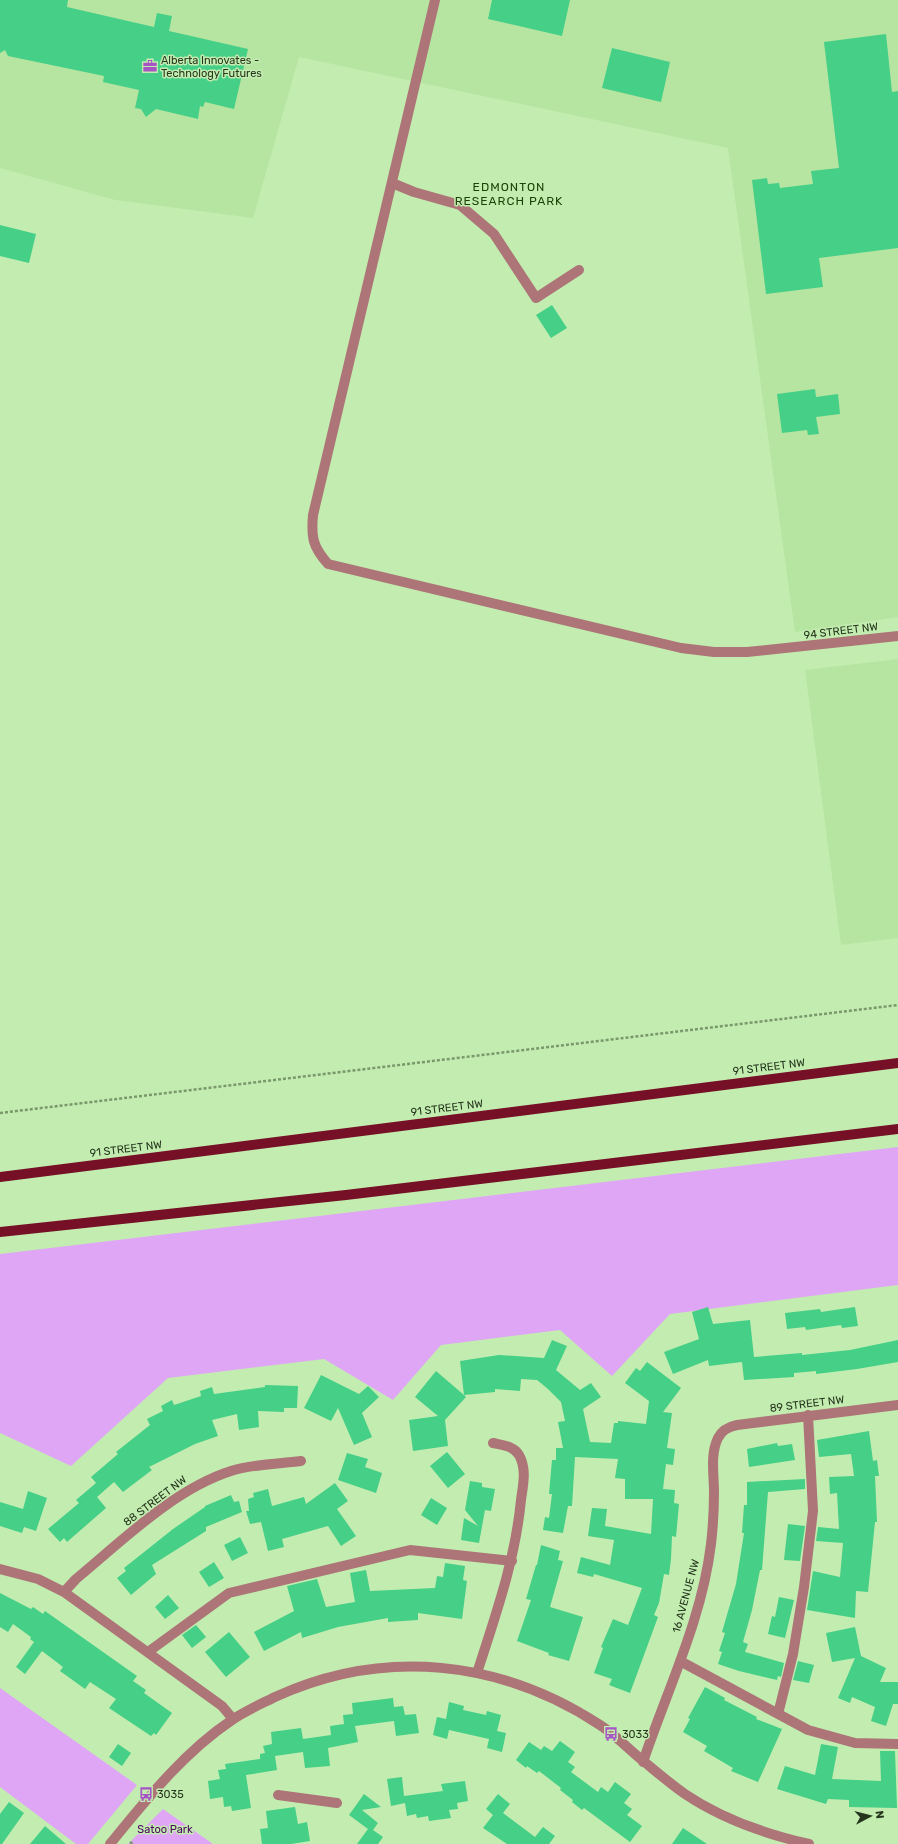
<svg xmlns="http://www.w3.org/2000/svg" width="898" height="1844" font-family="Rubik,sans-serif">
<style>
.built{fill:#b6e5a1}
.green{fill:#dfa6f5}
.building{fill:#45cf87}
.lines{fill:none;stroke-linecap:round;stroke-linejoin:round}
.path{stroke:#7a986c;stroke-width:2.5;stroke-dasharray:3 2;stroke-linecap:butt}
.minor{stroke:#ad7577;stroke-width:10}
.major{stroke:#761026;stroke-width:10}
.labels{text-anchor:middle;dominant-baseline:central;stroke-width:3;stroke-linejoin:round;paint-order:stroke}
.poi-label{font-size:11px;fill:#26361e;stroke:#c3edb0;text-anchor:start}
.street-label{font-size:11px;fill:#26361e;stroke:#c3edb0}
.park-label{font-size:11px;fill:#4a005f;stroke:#c3edb0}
.neighbourhood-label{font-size:12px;letter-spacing:1px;fill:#1d4107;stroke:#c3edb0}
</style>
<rect width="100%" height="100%" fill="#c3edb0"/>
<!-- built -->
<path class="built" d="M0 0H898V617L795 632 728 148 299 57 253 218 115 200 0 168Z
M898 659V938L841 945 805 670Z"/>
<!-- green -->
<path class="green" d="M898 1147V1285L670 1314 612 1376 560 1330 441 1345 393 1400 324 1359 168 1378 71 1466 0 1433V1254Z
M0 1688 137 1785 88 1844H76L0 1787Z
M163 1809 213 1844H128Z"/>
<!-- building -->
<path class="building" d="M0 0H68L67 7 154 27 157 13 172 16 169 31 248 49 234 109 205 102 203 107 200 106 198 119 156 109 146 117 141 109 135 108 139 90 103 82 104 76 8 56 5 50 0 53Z
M492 0H570L562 36 488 19Z
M886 34 892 92 898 91V248L819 258 823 287 766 294 752 180 767 178 768 184 779 183 780 188 813 184 811 171 839 168 824 42Z
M612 48 670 62 661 102 602 88Z
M0 225 36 234 29 263 0 256Z
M552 305 567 328 551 338 536 315Z
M815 389 816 397 838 394 840 414 816 417 819 434 808 435 807 430 782 433 777 394Z
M708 1307 713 1324 750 1320 754 1357 802 1353V1355L850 1350 898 1340V1362L857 1369 816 1374V1371L794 1373V1377L744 1380 742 1362 709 1366 708 1360 673 1374 664 1352 699 1339 692 1312Z
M855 1307 858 1326 842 1328 841 1325 806 1330 805 1327 787 1329 785 1313 820 1309 821 1312Z
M552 1340 567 1346 556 1370 580 1390 591 1383 601 1397 583 1409 590 1442 611 1443 614 1423H618V1421L646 1424 649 1401 625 1383 636 1368 640 1371 647 1362 681 1388 663 1412 672 1413 667 1448 675 1449 673 1465 666 1464 663 1489 675 1490 674 1503 679 1504 676 1537 672 1536 671 1559 669 1575 664 1574 659 1603 654 1615 658 1617 630 1693 609 1685 612 1679 594 1673 603 1648 601 1647 613 1619 628 1625 642 1588 594 1574 593 1577 577 1573 581 1557 610 1565 614 1540 588 1536 592 1508 607 1509 605 1526 651 1534 653 1499H625V1479L615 1478 618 1459 575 1457 572 1506H568L563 1533 543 1530 545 1517 549 1518 552 1494H549L552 1460H556V1448H563L558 1422 565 1421 561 1402 548 1389 537 1380 521 1379 520 1391 495 1389V1392L464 1395 466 1397 445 1420 448 1446 413 1451 409 1420 438 1416 415 1397 436 1371 464 1395 460 1361 499 1355 544 1358Z
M321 1375 359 1394 368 1386 379 1397 362 1413 372 1437 354 1445 338 1408 331 1421 304 1408Z
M265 1385 298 1386 297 1408H284V1412L258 1411 259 1427 239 1430 237 1414 212 1420 218 1436 195 1444 149 1467 152 1470 123 1492 114 1482 97 1497 106 1508 67 1542 64 1538 60 1542 48 1529 79 1503 76 1500 96 1483 91 1477 118 1454 116 1452 150 1425 147 1419 163 1411 161 1406 172 1400 174 1405 201 1396 200 1391 212 1387 214 1394 265 1387Z
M869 1431 873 1461 877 1460 879 1476H875L877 1522H875L868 1592 856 1591 855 1618 807 1610 813 1571 840 1577 843 1543 816 1541 818 1527 839 1529 837 1493 830 1494 829 1477 854 1476 851 1454 819 1457 817 1440Z
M777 1443 778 1446 792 1444 795 1460 749 1467 747 1449Z
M447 1452 465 1474 448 1488 430 1466Z
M347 1453 368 1459 365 1467 382 1473 376 1493 338 1480Z
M805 1479V1489L768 1492 762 1570H760L752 1610 743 1642 748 1644 745 1652 784 1663 781 1677 778 1676 777 1680 739 1671 718 1664 722 1652 719 1651 725 1633 722 1632 736 1584 744 1533H742L744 1505H747V1482Z
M470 1481 482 1483V1487L495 1489 491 1511 485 1510 479 1543 461 1540 464 1518 478 1526 465 1510Z
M335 1483 348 1501 337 1509 356 1536 341 1546 328 1526 282 1539 284 1547 268 1551 261 1522 250 1524 246 1511H249L248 1499 254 1497 253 1493 268 1489 272 1506 304 1497 306 1504Z
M28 1491 47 1498 36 1531 24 1527 22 1533 0 1526V1502L23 1509Z
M231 1495 234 1502 239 1501 242 1512 206 1527V1531L152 1565 156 1574 131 1595 117 1578 126 1571 124 1568 173 1529 205 1507V1506Z
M431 1498 447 1508 437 1525 421 1515Z
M788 1524 805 1526 800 1561 784 1560Z
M240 1537 248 1553 232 1561 224 1545Z
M541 1545 560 1551 558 1560 563 1561 550 1607 583 1617 569 1661 548 1655 549 1653 517 1641 531 1600 526 1599 536 1565H537Z
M214 1562 224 1578 209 1587 199 1572Z
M445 1563 465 1566 463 1580 467 1581 462 1619 418 1613V1620L388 1622V1618L338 1627 302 1638 301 1632 264 1651 254 1632 294 1611 287 1586 317 1579 326 1607 355 1602 350 1573 366 1570 370 1591 435 1588 437 1576 443 1577Z
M0 1593 31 1609 33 1607 43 1614 45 1611 137 1676 133 1681 146 1690 144 1693 172 1713 156 1735 154 1733 151 1736 109 1708 116 1699 90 1682 85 1689 60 1671 63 1667 42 1651 25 1674 16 1667 34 1642 30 1639 31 1637 13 1624 8 1632 0 1627Z
M168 1595 179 1608 165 1619 155 1607Z
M779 1597 794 1600 785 1638 768 1634 772 1616 775 1617Z
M196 1625 206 1637 192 1648 182 1635Z
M855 1627 861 1656 886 1668 880 1682H898V1704H893L886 1726 871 1721 875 1707 852 1697 850 1703 838 1698 855 1658 832 1662 826 1633Z
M229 1632 250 1657 226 1677 205 1652Z
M798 1661 814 1665 809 1683 793 1680Z
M705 1687 725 1698 724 1700 757 1717 756 1719 782 1729 758 1782 731 1771 733 1768 704 1751 707 1746 683 1732 690 1719 688 1718Z
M393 1698 394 1707 403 1706 405 1715 416 1714 419 1733 396 1736 394 1721 355 1726 358 1742 328 1748 330 1766 305 1768 303 1752 275 1756 277 1770 246 1775 251 1808 232 1811 231 1806 224 1807 223 1797 210 1799 208 1781 220 1779 218 1770 226 1769 225 1764 260 1759V1754L265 1753 263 1746 272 1744 271 1732 301 1728 303 1739 331 1735 330 1726 344 1724 343 1715 353 1714 352 1703Z
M449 1702 464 1706 463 1710 486 1715 487 1711 501 1715 497 1731 506 1733 502 1752 487 1748 489 1739 449 1730 447 1739 433 1735 437 1717 446 1719Z
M560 1741 575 1752 568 1762 575 1767 571 1772 598 1792 601 1787 608 1792 615 1782 631 1794 624 1803 632 1809 627 1815 642 1826 630 1842 584 1808 582 1810 572 1802 573 1800 560 1790 561 1788 539 1771 537 1773 527 1766 526 1768 516 1760 529 1742 541 1750 544 1746 552 1751Z
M118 1744 131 1753 122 1766 109 1757Z
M821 1744 838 1747 832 1779 881 1781 880 1751H895L897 1808 849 1807V1800L828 1799 826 1804 777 1789 785 1766 815 1775Z
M402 1777 404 1796 443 1791 441 1784 465 1781 468 1801 457 1803 458 1809 449 1810 451 1818 429 1821 428 1816 417 1818 416 1814 407 1816 405 1803 391 1806 387 1779Z
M364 1794 381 1807 362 1810 378 1823 373 1830 383 1837 378 1844H357L368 1829 349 1815Z
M498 1794 510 1804 503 1813 535 1837 543 1827 555 1836 549 1844H507L483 1828 493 1815 486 1809Z
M9 1802 24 1813 2 1844H0V1814Z
M295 1807 298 1824 307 1822 310 1841 291 1844H262L260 1829 268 1828 266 1811Z
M45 1826 66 1844H30Z
M683 1828 707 1844H672Z"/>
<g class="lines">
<!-- path -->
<path class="path" d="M0 1113 898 1005
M130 1842 133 1844"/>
<!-- minor -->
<path class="minor" d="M435 0 313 515C311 538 313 547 328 564L681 648 714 652H747L898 636
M392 183 414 192 460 205 494 234 536 298 579 270
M0 1569 38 1579 64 1592 222 1706 233 1719
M64 1592 76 1579C122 1541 174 1489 231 1471 253 1464 278 1464 301 1461
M148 1652 229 1593 410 1550 512 1561
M680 1661 808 1730 855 1743 898 1744
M477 1673C496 1614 515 1561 521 1500 523 1485 527 1469 519 1455 514 1446 502 1445 493 1443
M778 1714 793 1654 804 1587 813 1511 808 1415
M643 1762C667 1690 702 1620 711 1544 713 1527 714 1510 714 1492 714 1475 710 1454 718 1438 722 1430 728 1427 737 1425L898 1405
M278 1795 337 1803
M110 1844C146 1800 184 1752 232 1720 245 1711 261 1704 275 1697 384 1647 501 1660 600 1725 617 1736 631 1752 647 1764 659 1774 672 1785 685 1794 722 1819 765 1834 809 1844"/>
<!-- major -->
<path class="major" d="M0 1177 898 1063
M0 1232 346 1195 898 1129"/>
</g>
<!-- icons -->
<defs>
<symbol id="office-bare" viewBox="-9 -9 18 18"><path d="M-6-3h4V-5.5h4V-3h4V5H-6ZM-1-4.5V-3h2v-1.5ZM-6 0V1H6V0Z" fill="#a754c4" stroke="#c3edb0" stroke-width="2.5" paint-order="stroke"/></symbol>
<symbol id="bus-bare" viewBox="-9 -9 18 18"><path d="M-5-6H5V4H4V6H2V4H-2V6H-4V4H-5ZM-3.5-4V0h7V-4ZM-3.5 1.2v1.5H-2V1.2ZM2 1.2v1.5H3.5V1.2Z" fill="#a754c4" stroke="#c3edb0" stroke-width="2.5" paint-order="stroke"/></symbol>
</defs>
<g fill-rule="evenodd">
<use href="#office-bare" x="140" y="56" width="20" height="20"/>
<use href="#bus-bare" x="601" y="1724" width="20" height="20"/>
<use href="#bus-bare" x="136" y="1784" width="20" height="20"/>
</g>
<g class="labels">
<!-- poi labels -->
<g class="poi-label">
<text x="161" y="60">Alberta Innovates -<tspan x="161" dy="13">Technology Futures</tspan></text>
<text x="622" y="1734">3033</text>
<text x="157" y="1794">3035</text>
</g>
<!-- street labels -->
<g class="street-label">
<text transform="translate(841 631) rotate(-7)">94 STREET NW</text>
<text transform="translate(769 1067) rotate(-7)">91 STREET NW</text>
<text transform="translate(447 1108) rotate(-7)">91 STREET NW</text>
<text transform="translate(126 1149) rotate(-7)">91 STREET NW</text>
<text transform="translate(807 1404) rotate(-7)">89 STREET NW</text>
<text transform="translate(155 1501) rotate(-37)">88 STREET NW</text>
<text transform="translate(686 1596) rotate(-75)">16 AVENUE NW</text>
</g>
<!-- park labels -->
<g class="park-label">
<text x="165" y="1829">Satoo Park</text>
</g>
<!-- neighbourhood labels -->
<g class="neighbourhood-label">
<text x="509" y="187">EDMONTON<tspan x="509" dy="14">RESEARCH PARK</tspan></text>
</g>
</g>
<!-- north arrow -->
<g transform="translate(870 1816) rotate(83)" stroke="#c3edb0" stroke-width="3" paint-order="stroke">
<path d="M0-3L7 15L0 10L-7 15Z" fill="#26361e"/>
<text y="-6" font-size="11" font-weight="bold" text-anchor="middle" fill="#26361e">N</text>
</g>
</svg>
